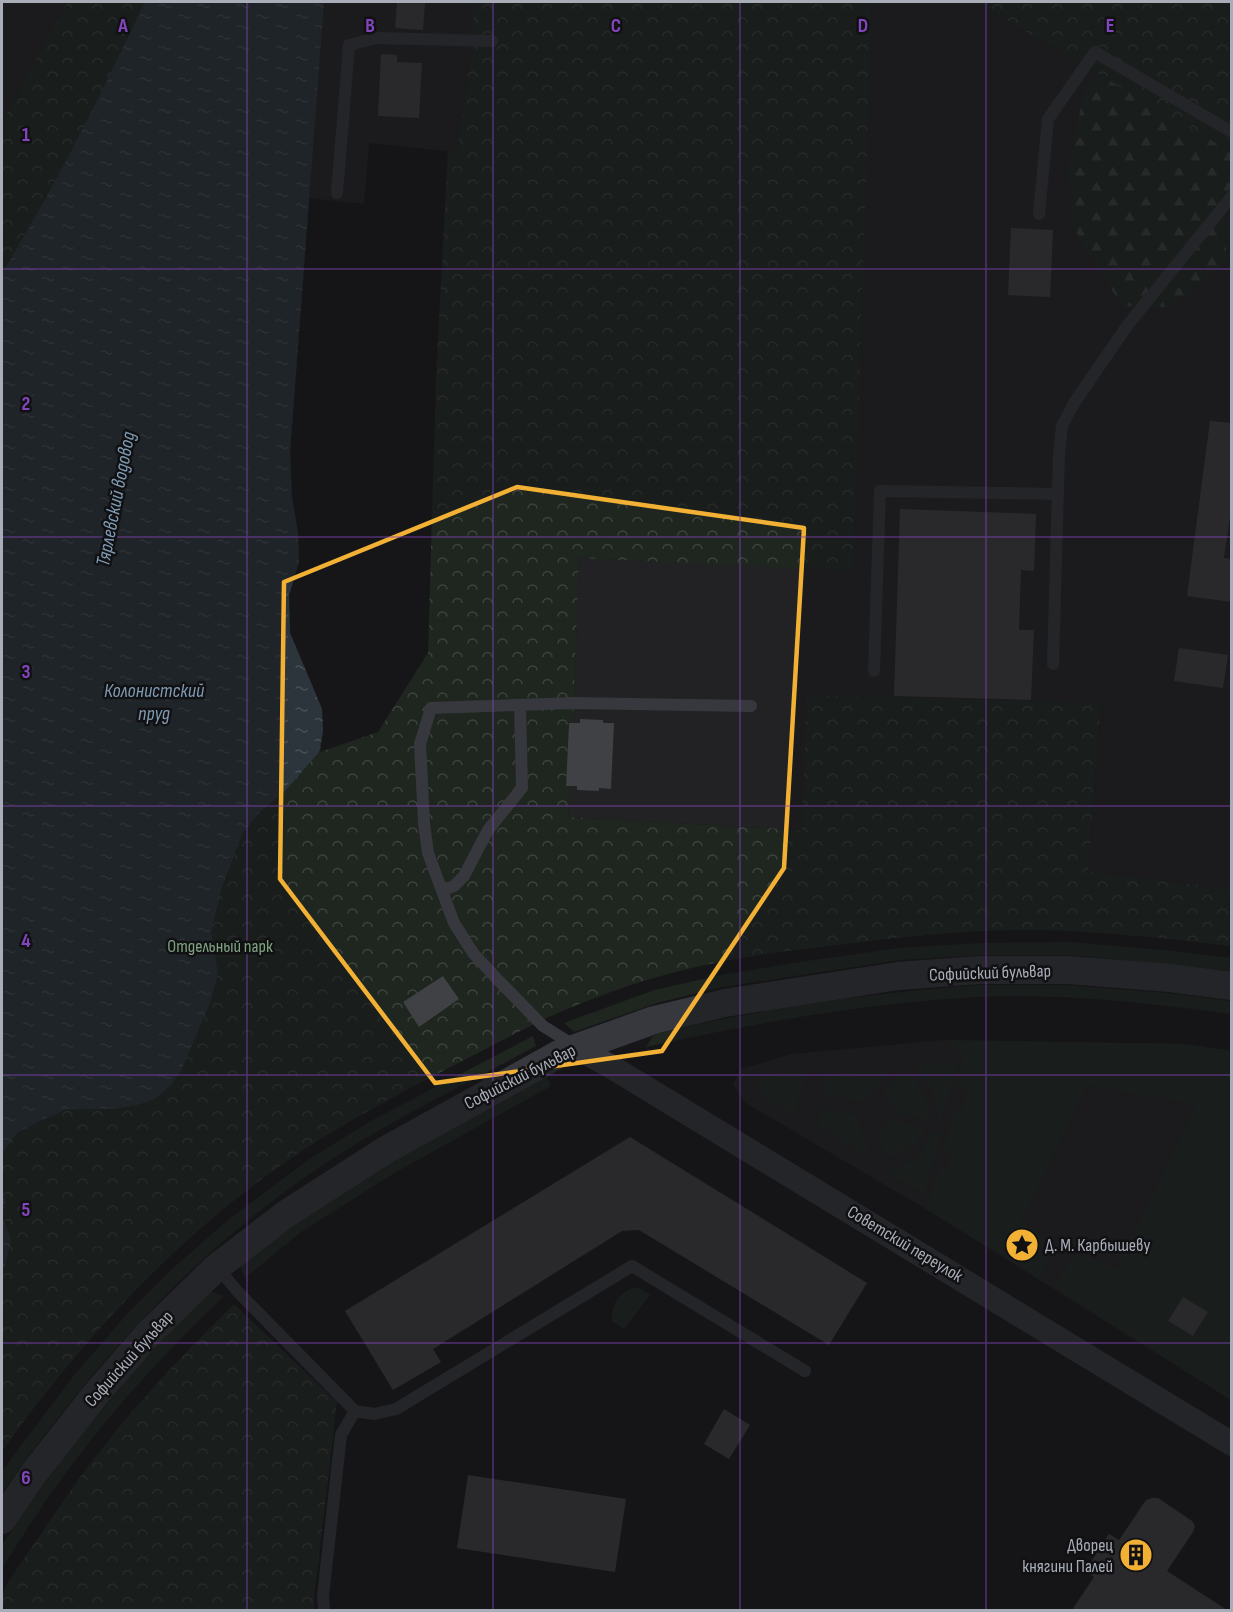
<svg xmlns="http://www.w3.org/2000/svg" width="1233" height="1612" font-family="'Sofia Sans Condensed',sans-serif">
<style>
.built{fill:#222225}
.green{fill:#1e261f;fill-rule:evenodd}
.forest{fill:url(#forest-firs)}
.park{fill:url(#park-crowns)}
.water{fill:url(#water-ripples)}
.building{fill:#404145}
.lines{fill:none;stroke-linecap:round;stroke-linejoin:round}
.service{stroke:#37383d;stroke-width:12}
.minor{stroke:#37383d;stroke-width:24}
.tertiary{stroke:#37383d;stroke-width:28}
.marked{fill:none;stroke:#f2b134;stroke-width:4.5;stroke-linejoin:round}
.grid{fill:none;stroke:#8446be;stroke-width:1.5;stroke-opacity:0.55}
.labels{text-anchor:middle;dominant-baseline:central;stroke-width:5;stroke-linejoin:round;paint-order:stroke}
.park-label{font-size:18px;fill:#7fa381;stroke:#111113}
.street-label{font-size:18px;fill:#a8adb8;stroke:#111113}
.poi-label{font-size:18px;fill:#a8adb8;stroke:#111113;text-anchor:start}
.water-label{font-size:20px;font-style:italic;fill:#7f9bb3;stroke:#111113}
.grid-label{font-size:20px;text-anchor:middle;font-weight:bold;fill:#8446be;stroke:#111113;stroke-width:5;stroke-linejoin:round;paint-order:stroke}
</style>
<defs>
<pattern id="forest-firs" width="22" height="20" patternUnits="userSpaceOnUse" patternTransform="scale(1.5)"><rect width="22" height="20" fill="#1e261f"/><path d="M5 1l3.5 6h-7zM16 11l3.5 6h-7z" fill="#3c433d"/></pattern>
<pattern id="park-crowns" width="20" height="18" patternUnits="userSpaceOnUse" patternTransform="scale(1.5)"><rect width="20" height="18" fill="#1e261f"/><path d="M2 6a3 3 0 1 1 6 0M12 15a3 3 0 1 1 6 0" fill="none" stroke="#3c433d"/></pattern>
<pattern id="water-ripples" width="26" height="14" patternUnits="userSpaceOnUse" patternTransform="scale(1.5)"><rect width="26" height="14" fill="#2c353c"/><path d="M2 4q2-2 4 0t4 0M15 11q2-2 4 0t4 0" fill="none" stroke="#485056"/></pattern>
</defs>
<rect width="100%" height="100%" fill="#161618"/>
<!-- built -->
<path class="built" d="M2 2H67L2 122Z
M324 2H473V41L457 152 369 143 364 204 309 198Z
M872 2H976L1231 152V889L1088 871 1101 704 802 830 568 817 570 786H566L569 723 573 722 579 558 718 564 856 446Z
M945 1040 1185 1044 1231 1051V1400L926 1209 746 1103 733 1085 741 1069 792 1054Z"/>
<!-- green -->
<path class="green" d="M1070 942 1174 951 1231 958V971L1070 955H981L900 960 722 987 657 1003 574 1032 564 1023 654 990 721 975 800 962 899 948 980 943Z
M979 985H1065L1167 993 1231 1001V1014C1148 1003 1063 993 978 997 866 1003 756 1023 646 1047L652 1037 657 1034C763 1008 870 993 979 985Z
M533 1036 536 1046C462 1086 384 1123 314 1171 186 1259 91 1368 2 1493V1471L75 1374 128 1313 171 1270 228 1220 308 1160 369 1122Z
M945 1040 1185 1044 1231 1051V1400L1055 1288C1075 1245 1078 1253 1117 1269L1197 1104 1087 1085 1021 1222C1055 1242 1058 1241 1039 1279L926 1209 940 1167 948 1169 952 1152 944 1149 953 1112 961 1114 968 1091 957 1089 964 1054ZM1183 1297 1208 1312 1194 1336 1168 1321Z
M918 1064 958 1065 941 1120 937 1119 933 1090 917 1071Z
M893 1069 860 1102 821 1093 829 1074Z
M905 1071C923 1087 927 1095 928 1120L896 1112 883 1092Z
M807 1072 794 1114C782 1107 761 1100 756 1085 762 1069 792 1073 807 1072Z
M546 1076 551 1086 396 1172 301 1232 245 1278 240 1267 295 1224 390 1161Z
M822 1108 857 1116 871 1159 817 1125Z
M896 1120 925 1128C918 1145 905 1152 887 1157L876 1131C884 1128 887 1122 896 1120Z
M931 1131 942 1133 924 1193 886 1173C909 1165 924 1155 931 1131Z
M632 1288H639L650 1295 624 1329 612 1321C611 1305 617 1295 632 1288Z
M211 1291 224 1296C170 1348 119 1402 74 1462 48 1496 25 1532 2 1568V1545L63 1457 158 1342Z"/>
<!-- forest -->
<path class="forest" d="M1159 37 1231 65 1232 188 1224 218 1227 263 1169 307 1122 306 1074 229 1068 170 1085 87Z"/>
<!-- park -->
<path class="park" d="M67 2H324L290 452 292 497 298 533 299 562 289 595 290 633 322 709 323 731 320 752 378 732 428 653 436 378 448 150 457 151 473 41V2H872L853 571 579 558 573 722 569 723 566 785 570 786 568 817 802 830 807 695 1101 703 1088 871 1231 889V946C1178 939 1124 934 1070 931 993 927 915 935 838 945 799 950 759 954 720 962 670 971 618 988 572 1007 535 1022 500 1042 464 1060 410 1088 356 1116 305 1149 185 1228 85 1335 2 1451V122Z
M976 2H1231V152Z
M234 1304 337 1402 314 1600V1610H2V1593L8 1582C33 1545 58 1508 84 1472 129 1411 180 1357 234 1304Z"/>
<!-- water -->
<path class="water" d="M145 2H324L290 452 292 497 298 533 299 562 289 595 290 633 322 709 323 731 319 752 285 791 259 813 243 832 222 887 211 931 218 973 210 1003 181 1071 170 1086 155 1099 137 1105 114 1109H67L44 1119 18 1132 5 1149 2 1159V273C56 186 101 94 145 2Z
M2 1193C10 1201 1 1209 3 1219 5 1227 11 1234 11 1242 10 1247 4 1270 2 1273Z"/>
<!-- building -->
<path class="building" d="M397 2H425L423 30 395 28Z
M381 54 397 55V62L422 63 419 118 378 116Z
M1011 228 1053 230 1050 297 1008 295Z
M1210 421 1232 423V502L1224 558 1232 559V602L1187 596Z
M900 509 1036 514 1034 571 1021 570 1019 630H1034L1031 700 894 696Z
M1179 648 1228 655 1223 688 1174 681Z
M580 719 603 720V723H614L611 789 599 788V791L577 790V786H566L569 723H580Z
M443 976 459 999 419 1027 403 1002Z
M630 1137 867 1283 829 1345 639 1230 622 1231 433 1349 441 1362 393 1390 345 1311Z
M1183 1297 1208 1312 1193 1336 1168 1321Z
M724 1409 750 1425 729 1459 704 1444Z
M468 1475 626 1499 615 1572 457 1548Z
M1152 1498H1158L1192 1521 1195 1526 1193 1532 1167 1571 1227 1610H1072L1094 1577 1085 1571 1109 1534 1119 1540 1146 1500Z"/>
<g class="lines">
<!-- service -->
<path class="service" d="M337 193 349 45 376 38 492 41
M1039 214 1048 119 1095 52 1232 132
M1053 664 1059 454 1062 426 1074 403 1127 326 1232 196
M874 671 880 491 1058 494
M442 891 454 886 464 876 488 830 522 788 520 705
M575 1046 543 1026 499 981 473 953 454 923 428 853 424 823 420 744 431 708 573 703 751 706
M217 1267 238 1292 355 1411 341 1435 323 1596 324 1610
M355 1411 374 1414 396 1409 632 1266 805 1371"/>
<!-- minor -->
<path class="minor" d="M577 1048 610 1066 1232 1444"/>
<!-- tertiary -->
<path class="tertiary" d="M2 1520 34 1473 96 1394 149 1333 217 1267 286 1214 384 1151 559 1054 654 1020 725 1003 898 976 979 970H1068L1170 978 1232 986"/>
</g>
<!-- marked area -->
<path d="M0 0H1233V1612H0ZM517 487 804 528 784 868 662 1051 435 1083 280 879 284 582Z" fill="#161618" fill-opacity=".55" fill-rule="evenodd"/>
<path class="marked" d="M517 487 804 528 784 868 662 1051 435 1083 280 879 284 582Z"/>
<!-- grid -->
<path class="grid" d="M247 2V1610M493 2V1610M740 2V1610M986 2V1610M2 269H1232M2 537H1232M2 806H1232M2 1075H1232M2 1343H1232"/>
<!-- icons -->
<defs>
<symbol id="sight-disc" viewBox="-11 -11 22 22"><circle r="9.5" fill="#f2b134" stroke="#111113"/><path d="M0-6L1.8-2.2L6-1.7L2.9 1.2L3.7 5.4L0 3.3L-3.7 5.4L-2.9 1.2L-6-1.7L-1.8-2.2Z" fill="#111"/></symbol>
<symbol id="building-disc" viewBox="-11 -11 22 22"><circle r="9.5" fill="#f2b134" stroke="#111113"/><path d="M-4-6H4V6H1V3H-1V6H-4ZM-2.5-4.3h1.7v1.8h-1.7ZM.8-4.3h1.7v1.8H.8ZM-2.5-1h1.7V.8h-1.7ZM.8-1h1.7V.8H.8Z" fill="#111"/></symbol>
</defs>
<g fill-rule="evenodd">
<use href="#sight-disc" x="1003" y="1226" width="38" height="38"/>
<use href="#building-disc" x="1117" y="1536" width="38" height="38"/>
</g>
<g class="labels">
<!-- park labels -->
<g class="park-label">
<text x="220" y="946">Отдельный парк</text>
</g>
<!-- street labels -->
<g class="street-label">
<text transform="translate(990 973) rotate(-2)">Софийский бульвар</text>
<text transform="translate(520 1077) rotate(-27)">Софийский бульвар</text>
<text transform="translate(905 1244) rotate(31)">Советский переулок</text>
<text transform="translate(129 1359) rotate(-48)">Софийский бульвар</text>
</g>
<!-- poi labels -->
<g class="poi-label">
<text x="1045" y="1245">Д. М. Карбышеву</text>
<text x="1113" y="1545" text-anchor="end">Дворец<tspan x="1113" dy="21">княгини Палей</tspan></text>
</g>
<!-- water labels -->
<g class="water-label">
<text transform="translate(116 499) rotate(-79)">Тярлевский водовод</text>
<text x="154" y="691">Колонистский<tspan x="154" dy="23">пруд</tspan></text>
</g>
</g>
<g class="grid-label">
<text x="123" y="32">A</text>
<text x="370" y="32">B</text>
<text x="616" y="32">C</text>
<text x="863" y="32">D</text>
<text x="1110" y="32">E</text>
<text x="26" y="141">1</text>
<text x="26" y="410">2</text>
<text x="26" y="678">3</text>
<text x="26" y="947">4</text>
<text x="26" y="1216">5</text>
<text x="26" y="1484">6</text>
</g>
<!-- border -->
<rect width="1233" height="1612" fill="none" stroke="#a8adb8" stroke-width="6"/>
</svg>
